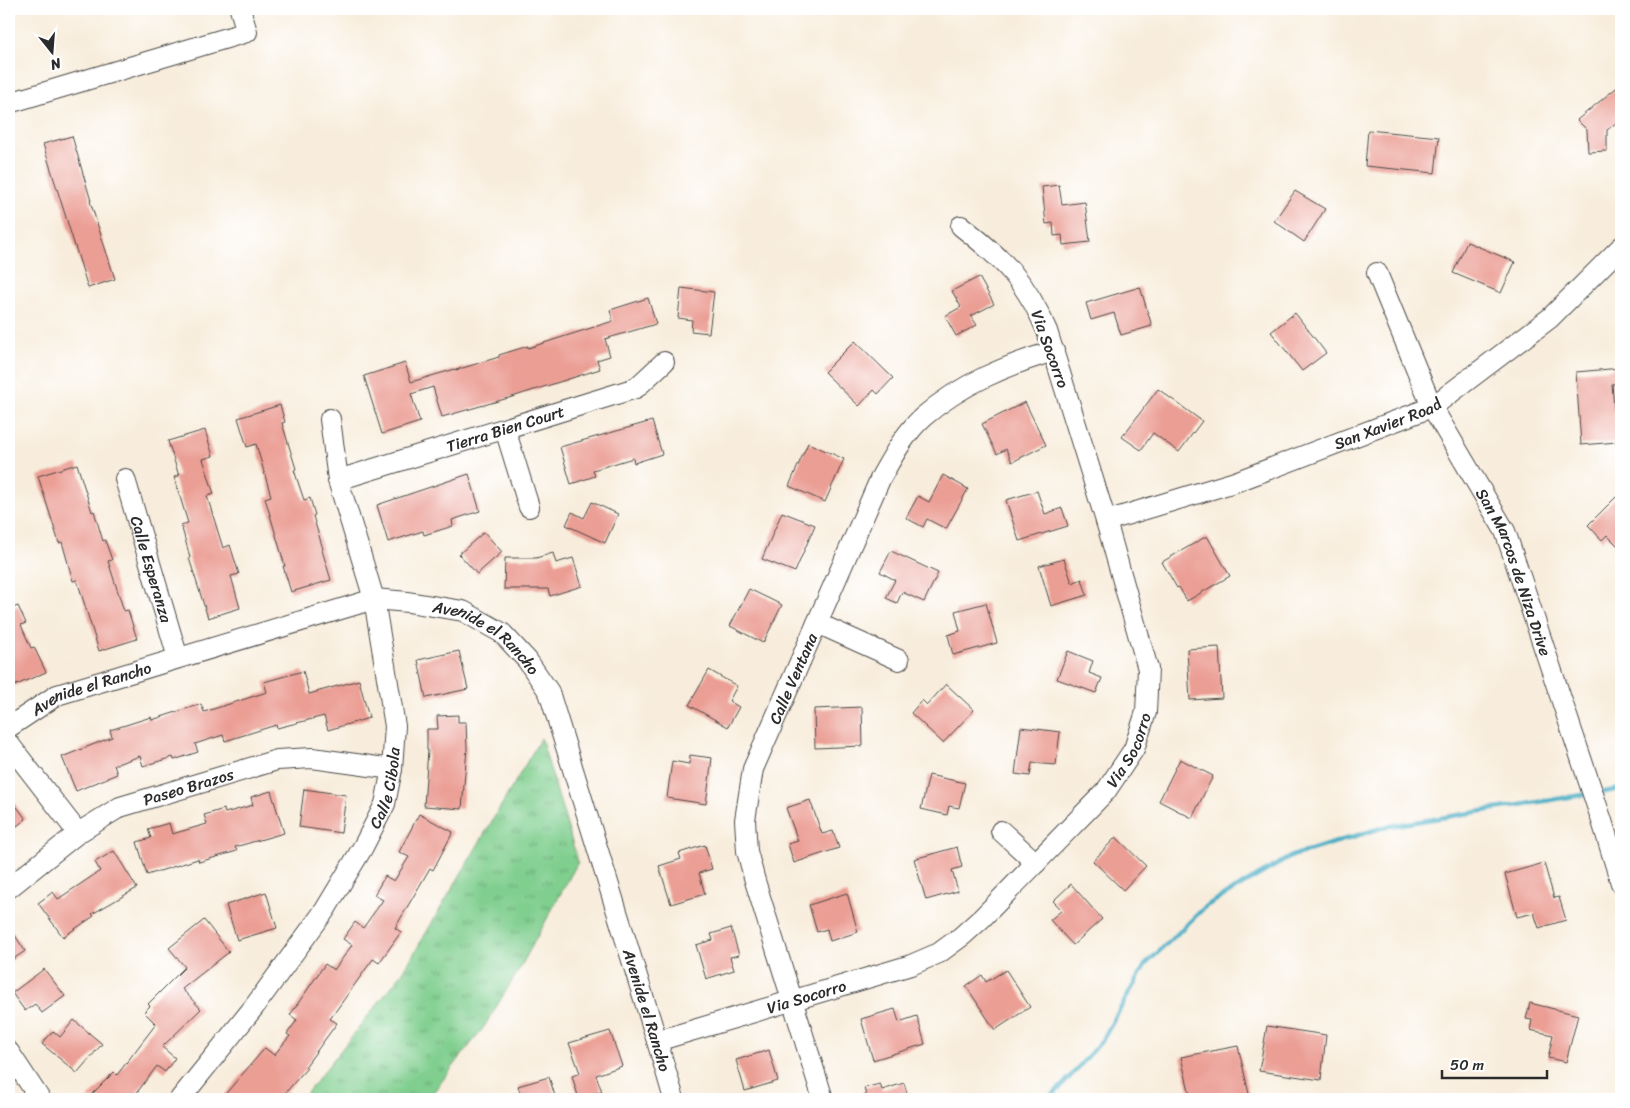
<svg xmlns="http://www.w3.org/2000/svg" width="1630" height="1108" font-family="Sriracha,sans-serif">
<style>
.grass{fill:url(#grass-tufts);stroke:#567d5d}
.lines{fill:none;stroke-linecap:round;stroke-linejoin:round}
.stream{stroke:#46adc5;stroke-width:4.5}
.building{fill:#eb9e94}
.minor-casing{stroke:#4a4846;stroke-width:22}
.minor{stroke:#fff;stroke-width:20}
.labels{text-anchor:middle;dominant-baseline:central;stroke-width:5;stroke-linejoin:round;paint-order:stroke}
.street-label{font-size:16px;fill:#2b2b2b;stroke:#fff}
</style>
<defs>
<pattern id="grass-tufts" width="24" height="20" patternUnits="userSpaceOnUse" patternTransform="scale(1.25)"><rect width="24" height="20" fill="#80cf8f"/><path d="M3 7l-1-3M5 7V3M7 7l1-3M15 17l-1-3M17 17v-4M19 17l1-3" fill="none" stroke="#69a875"/></pattern>
</defs>
<rect width="100%" height="100%" fill="#fff"/>
<filter id="ink" filterUnits="userSpaceOnUse"><feTurbulence type="fractalNoise" baseFrequency=".02" numOctaves="2"/><feDisplacementMap in="SourceGraphic" scale="10" xChannelSelector="R" yChannelSelector="G"/><feConvolveMatrix kernelMatrix="1 2 1 2 8 2 1 2 1" color-interpolation-filters="sRGB"/></filter>
<filter id="wash" filterUnits="userSpaceOnUse"><feTurbulence type="fractalNoise" baseFrequency=".0096" numOctaves="4" result="noise"/><feDisplacementMap in="SourceGraphic" scale="20" xChannelSelector="R" yChannelSelector="G"/><feGaussianBlur stdDeviation="1.12" result="paint"/><feColorMatrix in="noise" values="0 0 0 0 0 0 0 0 0 0 0 0 0 0 0 0 0 1.4 0 .05"/><feComposite in="paint" operator="in"/></filter>
<g filter="url(#wash)">
<rect width="100%" height="100%" fill="#f8eddc"/>
<!-- grass -->
<path class="grass" d="M541 738 578 862 520 968 484 1027 428 1099H302L403 972Z"/>
<g class="lines">
<!-- stream -->
<path class="stream" d="M1598 793 1621 789
M1047 1099 1062 1086 1103 1039 1145 965 1206 906 1292 856 1384 827 1588 794"/>
</g>
<g id="blocks">
<!-- building -->
<path class="building" d="M1621 84V119L1607 130V151L1588 152 1587 130 1577 120Z
M1368 130 1439 137 1435 173 1365 166Z
M72 136 91 201H90L115 279 88 288 43 144Z
M1059 185 1062 205 1085 202 1090 242 1063 245 1062 235 1054 236 1053 223 1046 224 1042 187Z
M1295 191 1325 209 1304 242 1274 221Z
M1467 242 1515 262 1501 293 1453 273Z
M979 277 994 304 971 316 977 325 956 336 945 316 961 307 952 291Z
M1140 287 1152 326 1121 335 1114 313 1091 320 1086 303Z
M681 288 714 292 709 333 691 331 692 320 678 318Z
M648 298 656 324 605 339 610 356 597 360 600 369 512 397 442 417 433 387 411 394 420 422 382 434 364 376 405 363 411 382 455 369 456 370 499 357V355L528 346V348L613 321 610 310Z
M1295 313 1326 353 1302 371 1271 332Z
M855 341 893 378 878 394 874 390 859 406 824 372Z
M1621 368V383L1612 384 1617 442 1581 445 1576 372Z
M1158 389 1202 421 1179 452 1153 433 1141 450 1122 437Z
M1025 402 1046 445 1012 462 1006 449 997 454 982 424Z
M280 405 285 422 282 423 296 469 294 470 304 500 310 498 315 515 313 516 323 549 322 550 331 580 291 592 283 566H285L265 498 271 496 256 444 247 447 238 418Z
M652 421 662 454 634 463 633 458 593 470 595 476 571 484 560 447Z
M205 430 213 456 203 459 214 494 207 496 223 548 230 545 239 574 231 576 240 608 208 618 189 558 190 557 181 525 188 523 174 477 179 476 168 441Z
M808 443 844 459 825 502 789 486Z
M77 464 92 512 94 511 103 541 105 540 112 560 108 561 124 611 128 610 137 639 99 651 77 580 73 581 62 542 59 543 38 476Z
M469 474 480 511 452 520 453 526 424 535 423 531 388 542 377 505Z
M943 475 968 489 946 529 927 519 923 527 906 518 918 496 929 502Z
M1037 491 1045 514 1062 508 1068 526 1019 541 1006 500Z
M1621 492V549L1607 535 1602 540 1588 525Z
M592 502 618 514 605 543 566 525 572 512 584 518Z
M782 512 815 525 795 572 762 559Z
M484 532 502 552 477 574 459 554Z
M1207 536 1230 576 1187 601 1179 587 1177 588 1162 562Z
M891 551 938 573 924 602 902 592 897 603 886 598 895 580 880 572Z
M553 553 556 563 573 558 582 586 550 596 548 589H504L505 558H536Z
M1064 559 1072 583 1082 579 1087 595 1051 606 1039 566Z
M749 589 782 605 763 643 730 626Z
M9 599 13 608 18 606 26 623 21 625 31 648 34 647 46 672 14 686 9 675Z
M986 603 997 643 953 655 948 635 960 631 955 611Z
M1219 647 1222 698 1190 700 1187 649Z
M459 651 468 689 426 698 418 660Z
M1068 651 1093 661 1089 673 1102 678 1096 693 1057 679Z
M709 670 737 686 729 701 739 707 728 727 689 705Z
M303 671 309 694 359 680 369 718 328 730 324 716 277 728 276 725 225 741 223 735 195 744 198 752 174 760 173 757 143 766 140 756 114 765 117 774 76 791 62 757 112 737 110 730 151 717 152 720 201 704 204 712 267 692 264 682Z
M946 684 974 710 943 743 911 713 922 700 927 705Z
M862 707 863 746 815 748 814 709Z
M458 715V722H466L467 749 462 809 424 806 428 750H427V729H438L437 716Z
M1021 727 1060 732 1056 765 1032 763 1030 776 1015 774Z
M690 755 712 758 706 804 667 798 672 761 689 764Z
M1180 759 1213 776 1192 818 1159 801Z
M929 775 965 783 959 808 949 806 947 815 921 809Z
M304 789 346 795 341 833 299 827Z
M271 791 284 833 235 847 237 851 199 862 198 859 147 875 137 842 151 838 148 829 169 823 172 834 207 824 204 815 224 809 225 813 253 805 251 797Z
M9 796 26 819 9 832Z
M810 800 822 834 833 831 839 848 794 863 788 844 798 841 786 808Z
M419 814 453 832 433 870 430 868 395 928 401 932 379 963 373 959 330 1019 337 1023 305 1067 307 1068 280 1099H221L265 1048 274 1055 290 1036 287 1034 297 1020 290 1015 325 964 334 970 352 945 343 939 355 922 363 928 383 900 374 895 385 876 394 881 409 857 399 852Z
M1116 837 1146 866 1123 890 1093 861Z
M705 845 712 869 699 873 705 894 671 904 659 866 681 859 679 853Z
M957 847 962 867 952 870 958 891 926 900 914 859Z
M114 851 137 888 92 914 94 916 63 937 38 903 53 892 58 899 100 871 95 862Z
M1544 863 1554 898 1559 897 1566 920 1539 928 1534 913 1517 917 1505 874Z
M1071 884 1102 919 1073 945 1050 920 1062 910 1053 901Z
M266 892 277 928 237 940 226 905Z
M847 893 858 932 830 941 827 929 817 932 809 905Z
M204 920 229 952 182 989 201 1009 162 1047 175 1058 165 1072 157 1066 132 1099H87L114 1072 117 1075 156 1024 144 1012 150 1006 148 1004 185 967 169 948Z
M9 926 25 951 9 962Z
M731 928 739 955 730 957 734 970 706 979 696 945 713 940 711 934Z
M44 969 65 996 42 1013 35 1004 25 1011 12 993Z
M1006 970 1030 1007 995 1030 966 986 982 975 986 982Z
M1530 1003 1578 1015 1566 1062 1548 1058 1553 1035 1530 1030 1532 1020 1526 1019Z
M895 1009 899 1022 917 1016 925 1044 873 1060 861 1019Z
M74 1020 102 1044 77 1073 42 1044 53 1031 60 1037Z
M1267 1026 1326 1035 1321 1080 1259 1071Z
M610 1031 622 1066 596 1075 602 1092 579 1099 572 1076 580 1073 569 1043Z
M1238 1046 1249 1094 1226 1099H1191L1181 1057Z
M769 1050 778 1081 745 1091 736 1060Z
M549 1077 556 1099H522L518 1086Z
M904 1083 909 1099H861V1097L866 1095 864 1088 880 1084 882 1090Z"/>
</g>
</g>
<g filter="url(#ink)">
<use href="#blocks" fill-opacity="0" stroke="#4a4846" stroke-width="1"/>
<g class="lines">
<defs>
<g id="minor">
<path d="M9 103 247 32 240 9"/>
<path id="s1" d="M1377 273 1432 407 1505 531 1602 821 1621 883"/>
<path d="M505 429 529 507"/>
<path id="s2" d="M125 479 178 658"/>
<path id="s3" d="M338 480 636 388 664 362"/>
<path id="s4" d="M1106 521 1235 482 1432 407 1550 318 1621 247"/>
<path d="M817 623 899 660"/>
<path id="s5" d="M9 727 57 695 374 599 408 602 463 611 502 633 527 660 549 692 657 1041 674 1099"/>
<path d="M9 744 78 833"/>
<path d="M1001 831 1036 863"/>
<path id="s6" d="M9 888 78 833 120 807 277 760 312 758 392 769"/>
<path id="s7" d="M657 1041 911 965 939 953 962 936 982 918 1106 791 1134 749 1146 712 1148 669 1106 521 1047 331C1026 281 1003 259 961 226"/>
<path d="M9 1052 40 1099"/>
<path id="s8" d="M180 1099 254 1007 325 910 363 847 385 804 392 769 395 726 374 599 338 480 330 419"/>
<path id="s9" d="M823 1099 755 881 747 851 745 820 753 769 881 477C893 456 905 433 923 417 961 384 1007 365 1054 351"/>
</g>
</defs>
<!-- minor casing -->
<use href="#minor" class="minor-casing"/>
<!-- minor -->
<use href="#minor" class="minor"/>
</g>
</g>
<g class="labels">
<!-- street labels -->
<g class="street-label">
<text transform="translate(1050 349) rotate(70)">Via Socorro</text>
<text stroke="none"><textPath href="#s4" startOffset="298">San Xavier Road</textPath></text>
<text stroke="none"><textPath href="#s3" startOffset="175">Tierra Bien Court</textPath></text>
<text stroke="none"><textPath href="#s2" startOffset="94">Calle Esperanza</textPath></text>
<text stroke="none"><textPath href="#s1" startOffset="330">San Marcos de Niza Drive</textPath></text>
<text stroke="none"><textPath href="#s5" startOffset="512">Avenide el Rancho</textPath></text>
<text stroke="none"><textPath href="#s9" startOffset="441">Calle Ventana</textPath></text>
<text stroke="none"><textPath href="#s5" startOffset="92">Avenide el Rancho</textPath></text>
<text stroke="none"><textPath href="#s7" startOffset="576">Via Socorro</textPath></text>
<text stroke="none"><textPath href="#s8" startOffset="376">Calle Cibola</textPath></text>
<text stroke="none"><textPath href="#s6" startOffset="209">Paseo Brazos</textPath></text>
<text stroke="none"><textPath href="#s7" startOffset="156">Via Socorro</textPath></text>
<text stroke="none"><textPath href="#s5" startOffset="932">Avenide el Rancho</textPath></text>
</g>
</g>
<!-- margin -->
<rect width="1630" height="1108" fill="none" stroke="#fff" stroke-width="30"/>
<!-- north arrow -->
<g transform="translate(52 52) rotate(163)" stroke="#ffffff" stroke-width="4" paint-order="stroke">
<path d="M0-4L9 19L0 12L-9 19Z" fill="#2b2b2b"/>
<text y="-8" font-size="14" font-weight="bold" text-anchor="middle" fill="#2b2b2b">N</text>
</g>
<!-- scale -->
<path d="M1442 1070v8h105v-8" fill="none" stroke="#2b2b2b" stroke-width="2.5"/>
<text x="1450" y="1070" font-size="15" fill="#2b2b2b" stroke="#ffffff" stroke-width="4" paint-order="stroke">50 m</text>
</svg>
